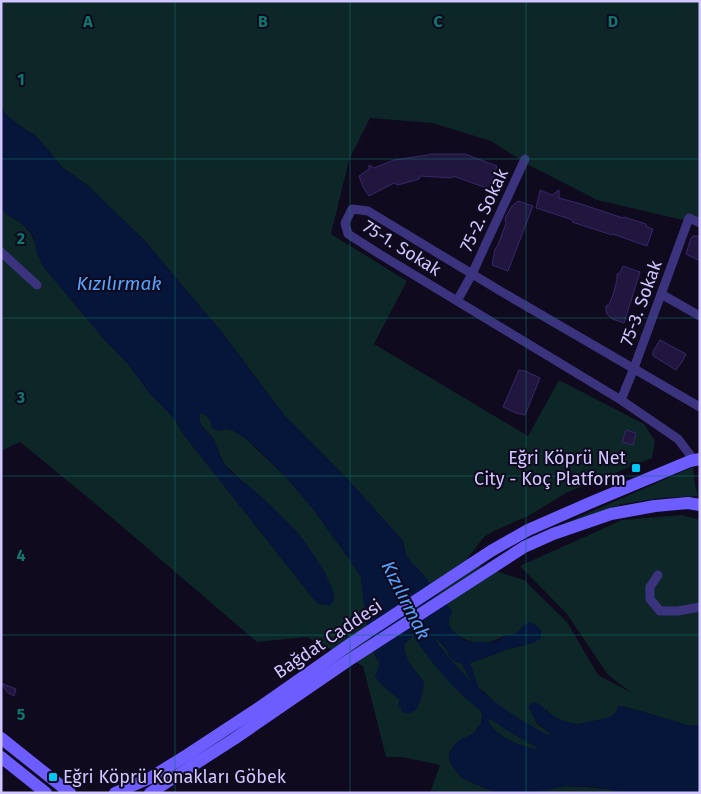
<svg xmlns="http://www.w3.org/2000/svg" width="701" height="794" font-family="'Fira Sans',sans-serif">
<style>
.green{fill:#0d2627}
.water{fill:#06153a}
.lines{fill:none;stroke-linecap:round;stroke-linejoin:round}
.river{stroke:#06153a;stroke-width:16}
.building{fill:#21163e;stroke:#39276c}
.street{stroke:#3b337e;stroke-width:9}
.secondary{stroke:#6d5dff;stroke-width:12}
.grid{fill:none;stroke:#0f766e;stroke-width:1;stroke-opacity:0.55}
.poi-dot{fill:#00c7f1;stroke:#0f0a1d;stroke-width:2}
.labels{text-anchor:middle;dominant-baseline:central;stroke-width:4;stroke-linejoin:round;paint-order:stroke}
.street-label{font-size:18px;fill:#d1c6ff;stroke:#0f0a1d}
.poi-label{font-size:18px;fill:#d1c6ff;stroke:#0f0a1d;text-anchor:end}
.water-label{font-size:19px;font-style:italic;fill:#54a3ff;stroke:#0f0a1d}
.grid-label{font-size:16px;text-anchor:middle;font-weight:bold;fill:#0f766e;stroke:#0f0a1d;stroke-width:4;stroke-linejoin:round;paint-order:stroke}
</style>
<rect width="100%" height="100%" fill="#0f0a1d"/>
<!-- green -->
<path class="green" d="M1 1H700V224L597 200 529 165 491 141 432 123 370 118 349 160 331 234 407 281 374 344 528 436 559 380 644 424 655 441 652 458 568 492 528 516 494 531 484 537 467 559 474 564 524 580 567 622 598 675 632 693 608 675 567 614 520 566 622 520 682 515 700 520V725L694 726 687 725 640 711 625 707 618 706C617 710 616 714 612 716 610 718 581 724 577 724 567 724 551 717 546 709L535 721 540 726 551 734 536 749C518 746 497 737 487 721L494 703 485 692 479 689 469 663 482 659 508 649 522 646 541 638V631L537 626 524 625C520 630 517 634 512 635 507 636 509 634 504 636 483 648 464 644 448 626L449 618 425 577 420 571 410 561 406 555 403 541 351 483 284 415 224 335 144 240 87 185 63 168 36 136 17 124 6 115 1 106Z
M1 208 7 215 20 222 31 233 43 266 104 339 129 365 151 395 173 417 184 435 316 602 323 605 333 593 325 573 297 532 259 495 242 481 224 464 213 438 203 427 199 421 200 413 207 415 218 431 225 429 232 430 244 437 286 477 314 510 357 570 361 577 366 621 376 658 380 663 379 682 399 699V706L424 682C414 670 404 659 404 644L420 629 427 631 433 636 443 645 447 650 450 657 455 661 462 664 477 691 482 716 481 723 473 734 455 744 451 750 449 756 450 763 462 778 487 789 502 793H430L440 765 402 757H386L363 666 307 637 257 642 97 505 20 442 1 451Z
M693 467 695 485 698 496 661 498 622 504 520 543Z
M566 786C587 787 607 788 627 793H526Z"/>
<!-- water -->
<path class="water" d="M1 106 6 115 17 124 36 136 63 168 87 185 144 240 224 335 284 415 351 483 403 541 406 555 410 561 420 571 453 612 449 618V625L453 631 464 640 471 642H492L500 640 505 635H513L519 631 524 625 530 622 537 626 541 631V638L535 642 529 644 508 649 470 663 479 689C493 697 501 709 488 721 497 737 518 746 536 749L551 734C540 726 533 719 528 706L533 702C541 704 543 708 549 713 554 718 572 724 578 724 585 723 591 721 598 720 608 718 616 717 618 706L640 711 687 725 694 726 700 725V793H627L609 789 595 787 566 786 536 792 502 793 487 789 462 778 450 763 449 756 451 750 455 744 461 739 473 734 481 723 482 716 477 691 462 664 455 661 450 657 447 650 443 645 433 636 427 631 420 630 404 644C404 659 414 670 424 682 423 692 421 701 416 710L410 713H403L399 705V699L379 682 375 676 380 663 376 658 366 621 361 577 340 545 335 540 314 510 286 477 260 451 244 437 232 430 225 429 218 431 212 428C211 419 208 416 200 413 198 429 206 427 213 439 219 447 219 459 226 466 235 478 249 485 260 496 272 507 285 519 296 531 305 541 337 586 334 600 333 601 331 605 330 606L316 602 184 435 173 417 151 395 129 365 104 339 43 266 37 254 34 239 31 232 20 222 7 215 1 208Z"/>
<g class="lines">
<!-- river -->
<path class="river" d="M408 612C445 677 495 722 564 751"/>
</g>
<!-- building -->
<path class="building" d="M430 154H465L497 166 489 189 453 176 452 178 420 176 419 179 398 185 394 183 369 196 363 187 359 176 369 169V165L374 168 394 160 428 155Z
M540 190 552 195 559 190V198L581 204 623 218 624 217 646 224 647 227 653 229 647 246 613 234 612 235 572 222 573 220 536 208Z
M518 201 533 206 508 271 492 265 495 249 498 245 506 223 505 218 512 206Z
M693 236H700V261L686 254 691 238Z
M623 266 640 272 624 323 612 319 607 314 606 311V306L609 304 613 295 617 280V274L620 273Z
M660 340 686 354 682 362 676 370 653 356V351Z
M519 370 525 371 540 378 525 415 516 413 503 407Z
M626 430 636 433 633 445 622 442Z
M1 683 16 689 14 696 8 693Z"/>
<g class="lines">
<!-- street -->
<path class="street" d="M1 252 37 285
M661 294 700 316
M457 301 472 274 525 159
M621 400 634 368 689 218 700 223
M694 460 678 439 621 400 381 255 348 234 345 223 352 209 368 211 502 292 700 407
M658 575 650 587V599L660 611H678L700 607"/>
<!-- secondary -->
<path class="secondary" d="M1 738 70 793
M1 757 46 793
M115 793 150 778 187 755 263 705 356 640 491 551 528 530 592 502 690 461 700 459
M150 793 234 739 346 662 524 547 553 534 611 514 655 506 688 503 700 505"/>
</g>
<!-- grid -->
<path class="grid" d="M175 1V793M350 1V793M526 1V793M1 159H700M1 318H700M1 476H700M1 635H700"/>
<!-- markers -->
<g class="poi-dot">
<rect x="631" y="463" width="10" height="10" rx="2.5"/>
<rect x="48" y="772" width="10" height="10" rx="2.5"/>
</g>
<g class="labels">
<!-- street labels -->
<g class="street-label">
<text transform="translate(484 210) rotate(-65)">75-2. Sokak</text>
<text transform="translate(402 248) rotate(32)">75-1. Sokak</text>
<text transform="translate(641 303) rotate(-70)">75-3. Sokak</text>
<text transform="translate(328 639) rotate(-34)">Bağdat Caddesi</text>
</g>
<!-- poi labels -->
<g class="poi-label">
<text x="626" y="458">Eğri Köprü Net<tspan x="626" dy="21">City - Koç Platform</tspan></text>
<text x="63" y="777" text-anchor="start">Eğri Köprü Konakları Göbek</text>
</g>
<!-- water labels -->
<g class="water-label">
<text x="119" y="283">Kızılırmak</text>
<text transform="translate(406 600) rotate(63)">Kızılırmak</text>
</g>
</g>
<g class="grid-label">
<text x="88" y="27">A</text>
<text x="263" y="27">B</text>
<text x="438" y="27">C</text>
<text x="613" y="27">D</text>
<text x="21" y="85">1</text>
<text x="21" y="244">2</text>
<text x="21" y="403">3</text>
<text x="21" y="561">4</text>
<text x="21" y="720">5</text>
</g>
<!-- border -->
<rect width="701" height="794" fill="none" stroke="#d1c6ff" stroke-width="5"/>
</svg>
